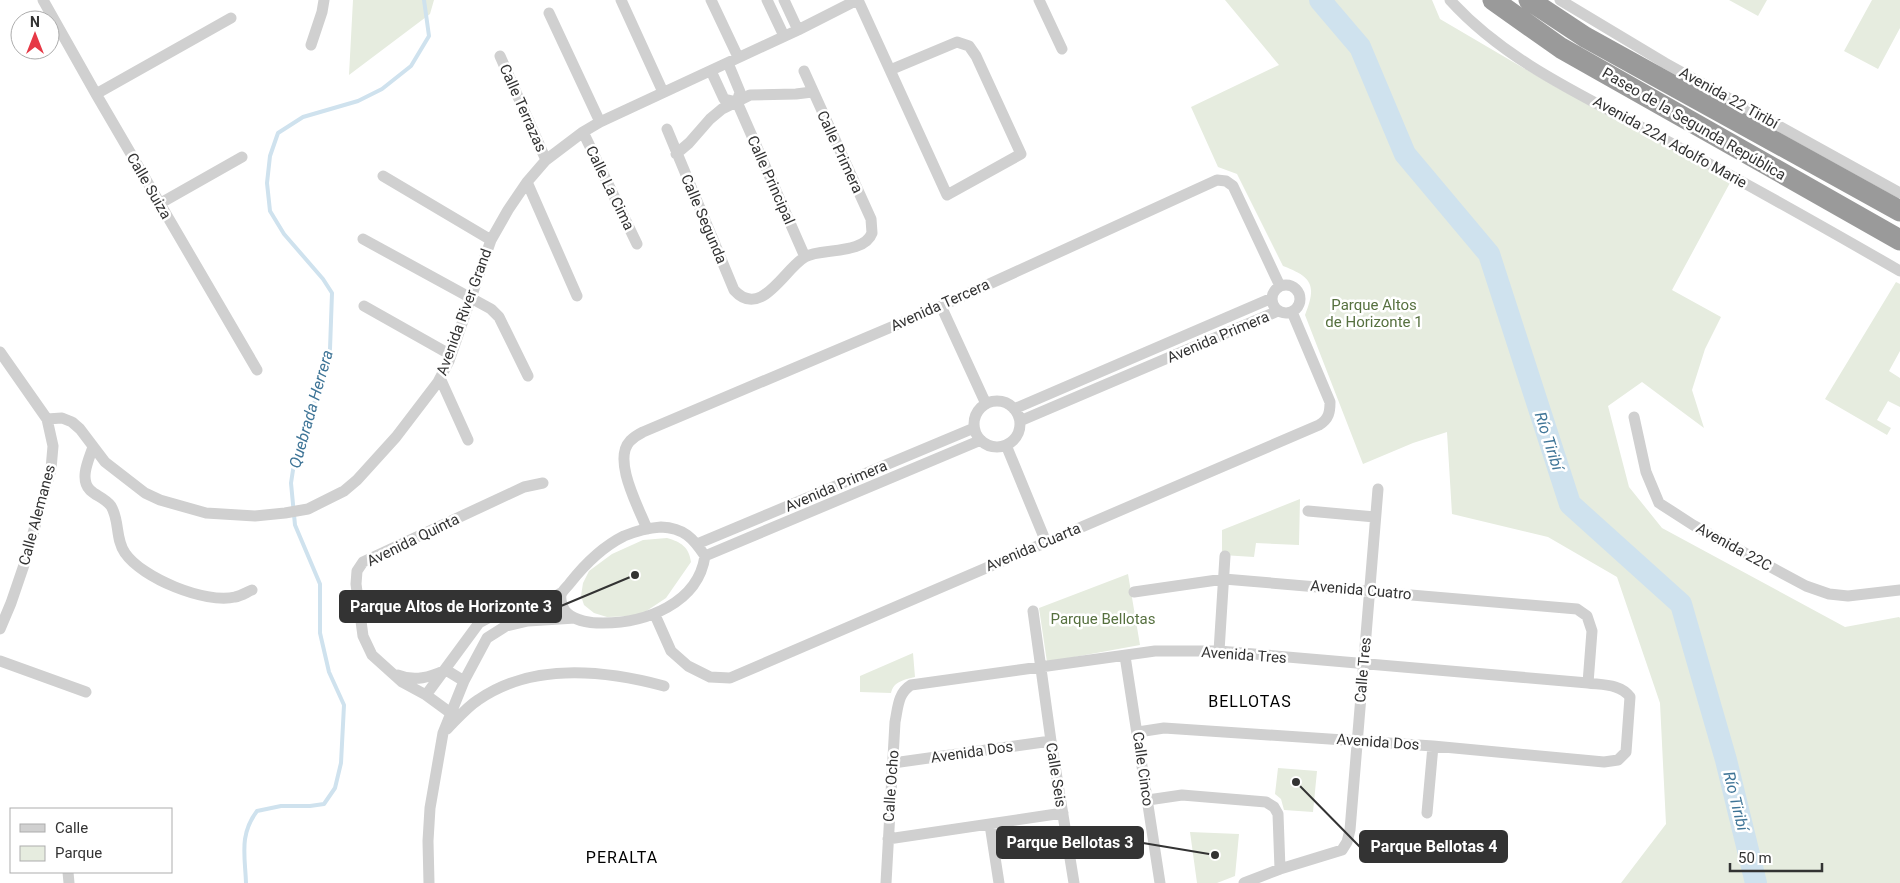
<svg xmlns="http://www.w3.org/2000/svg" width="1900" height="883" font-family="Roboto,sans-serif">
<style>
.green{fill:#e6ecdf}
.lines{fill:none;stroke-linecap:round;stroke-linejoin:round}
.stream{stroke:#cfe2ee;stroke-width:4}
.river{stroke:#cfe2ee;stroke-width:22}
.street{stroke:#d0d0d0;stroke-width:11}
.highway{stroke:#9a9a9a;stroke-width:21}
.labels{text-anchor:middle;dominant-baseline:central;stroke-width:5;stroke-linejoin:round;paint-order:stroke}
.street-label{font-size:15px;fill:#333;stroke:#fff}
.park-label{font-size:15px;fill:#56703f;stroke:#fff}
.water-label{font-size:16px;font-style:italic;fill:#3f7597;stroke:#fff}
.neighbourhood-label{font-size:16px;letter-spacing:1px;fill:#000;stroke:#fff}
.leader{fill:none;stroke:#333;stroke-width:2}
.callout-dot{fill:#333;stroke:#fff;stroke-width:2}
.callout{fill:#333;stroke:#333;stroke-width:2}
.callout-label{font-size:16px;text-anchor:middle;font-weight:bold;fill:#fff}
</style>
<rect width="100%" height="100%" fill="#fff"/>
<!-- green -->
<path class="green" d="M353 0H434L430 14 349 75Z
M1225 0H1432L1440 19 1556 87 1731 181 1672 290 1721 317 1705 349 1692 390 1704 428 1642 382 1608 406 1629 487 1662 528 1845 627 1899 617 1900 618V883H1621L1666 824 1660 703 1617 577 1548 537 1452 514 1447 432 1413 443 1363 464 1305 315C1317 285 1312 277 1283 266L1237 174 1218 167 1191 107 1279 65Z
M1729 0H1767L1758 16Z
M1872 0H1900V28L1878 69 1844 51Z
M1896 282 1900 284V351L1889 371 1900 378V407L1888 401 1877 420 1891 428 1887 435 1825 399Z
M1300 499 1299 545 1256 543 1254 557 1222 555V530Z
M667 538C681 542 689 547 691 562L666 598 645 612 636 616 607 617 594 613 584 605 581 596 583 583 589 571 612 554 643 540Z
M1128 574 1140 645 1047 662 1039 608Z
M913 653 915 677C904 680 894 681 891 693L860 692V676Z
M1278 768 1317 771 1313 812 1284 810 1281 799 1275 794Z
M1190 832 1239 834 1235 876 1217 883H1197Z"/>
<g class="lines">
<!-- stream -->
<path class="stream" d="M246 883C245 855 239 835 257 811L281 806H310L324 804 335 788 341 763 344 705 329 672 320 633V584L295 525 291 483 295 457 314 404 330 349 332 293 323 279 284 234 270 211 267 183 270 156 278 133 303 117 358 101 382 89 411 66 429 36 424 0"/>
<!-- river -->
<path class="river" d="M1320 0 1360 47 1405 154 1489 254 1570 504 1681 604 1726 760 1756 883"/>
<!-- street -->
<path class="street" d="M43 0 96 94 257 370
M621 0 663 92
M711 0 738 57
M767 0 784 36
M784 0 798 30
M858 0 947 195 1021 154 976 56 969 46 957 42 890 70
M1039 0 1062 49
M1450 0C1506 62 1586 97 1658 136 1740 180 1820 225 1900 271
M1560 0 1665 63 1900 193
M549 13 600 122
M311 45 322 12 324 0
M500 56 546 160
M728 63 740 92 737 102 805 257
M711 71 724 99 737 102
M96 94 231 18
M667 129 734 290C761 320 784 269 805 257 820 248 864 255 872 233L871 219 804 71
M583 132 637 244
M676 154 689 143 710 119 722 109 750 95 796 94 812 92
M383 176 491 240
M527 182 577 296
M159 204 242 157
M363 239 491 309 499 317 528 376
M1272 299a14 14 0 1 1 28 0a14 14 0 1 1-28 0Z
M364 306 451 355
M941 306 986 404
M0 352 47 419 53 446 51 469 25 562 11 603 0 629
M440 378 468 440
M974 424a23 23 0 1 1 46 0a23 23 0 1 1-46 0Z
M1014 409 1272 298
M1634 417 1646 472 1659 503 1693 525 1806 586 1829 594 1848 596 1900 590
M47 419 62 418 72 422 80 429 105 462 145 493 160 500 206 513 255 516 285 513 308 509 344 491 357 480 396 437 438 382 449 361 491 240 508 210 527 182 546 160 583 132 600 122 798 30 857 0
M1020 421 1278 311
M1006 445 1046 542
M93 447C89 459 79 479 90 490 96 496 105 498 111 506 120 521 115 539 125 553 142 578 205 604 235 597 241 596 247 592 252 590
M1308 511 1375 517
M661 527C684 528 693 538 705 556 698 604 645 623 603 623 592 623 575 621 567 613 563 609 560 601 561 595 562 591 567 587 570 583 585 564 602 547 624 536 636 531 648 528 661 527Z
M647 529C639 508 612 460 630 441 634 437 639 434 643 432L941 306 1217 180 1226 181 1233 186 1280 286
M697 544 974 428
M705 556 981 440
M1134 592 1224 579 1577 609 1587 616 1592 631 1588 683C1603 685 1621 684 1630 697L1626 752 1618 760 1604 762 1433 746 1164 728 1138 732
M1033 611 1051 741 1074 883
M655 615 671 651 688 666 710 677 730 678 1319 425C1329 419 1330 412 1330 402L1292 312
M1219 651 1225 556
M1125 656 1160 883
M0 661 86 692
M398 675C415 682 430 677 446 670L464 681
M426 695 479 623 494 615 553 598 561 593
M452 714 426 695 402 682 372 655 363 636 356 584 357 571 363 562 524 487 543 483
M447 729C457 719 467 707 478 700 532 662 604 670 664 686
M893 763 1051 741
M1148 800 1182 795 1266 802 1274 807 1278 814 1280 869
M1427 813 1433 746
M990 825 999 883
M888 839 1063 813
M68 872 69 883
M429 883 428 841 430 808 443 733 464 681 487 638 506 626 528 621 575 618
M886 883 895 722C898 707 898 693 911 685L1155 651H1219L1588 683
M1244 883 1280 869 1342 850 1347 842 1350 830 1378 489"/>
<!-- highway -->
<path class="highway" d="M1493 0 1561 48 1900 240
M1529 0 1585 37 1900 211"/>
</g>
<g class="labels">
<!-- street labels -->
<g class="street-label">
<text transform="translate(1729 98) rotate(29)">Avenida 22 Tiribí</text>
<text transform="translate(523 108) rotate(66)">Calle Terrazas</text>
<text transform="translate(1694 124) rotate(30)">Paseo de la Segunda República</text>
<text transform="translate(1670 142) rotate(29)">Avenida 22A Adolfo Marie</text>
<text transform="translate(840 152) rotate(65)">Calle Primera</text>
<text transform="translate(771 180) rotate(66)">Calle Principal</text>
<text transform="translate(149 186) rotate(60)">Calle Suiza</text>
<text transform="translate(610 188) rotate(64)">Calle La Cima</text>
<text transform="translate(704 219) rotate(67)">Calle Segunda</text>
<text transform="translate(940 305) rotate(-24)">Avenida Tercera</text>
<text transform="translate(464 312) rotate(-70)">Avenida River Grand</text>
<text transform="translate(1218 337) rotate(-23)">Avenida Primera</text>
<text transform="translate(836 486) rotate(-23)">Avenida Primera</text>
<text transform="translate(37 515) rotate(-75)">Calle Alemanes</text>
<text transform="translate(413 540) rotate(-26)">Avenida Quinta</text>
<text transform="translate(1033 547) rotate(-23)">Avenida Cuarta</text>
<text transform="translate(1734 547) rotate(29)">Avenida 22C</text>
<text transform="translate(1361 590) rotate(5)">Avenida Cuatro</text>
<text transform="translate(1244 655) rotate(4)">Avenida Tres</text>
<text transform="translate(1363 670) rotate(-85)">Calle Tres</text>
<text transform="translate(1378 742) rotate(4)">Avenida Dos</text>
<text transform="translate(972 752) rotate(-8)">Avenida Dos</text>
<text transform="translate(1143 769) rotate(82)">Calle Cinco</text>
<text transform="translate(1056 775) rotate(81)">Calle Seis</text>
<text transform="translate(891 786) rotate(-86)">Calle Ocho</text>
</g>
<!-- park labels -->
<g class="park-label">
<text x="1374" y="305">Parque Altos<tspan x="1374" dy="17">de Horizonte 1</tspan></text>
<text x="1103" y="619">Parque Bellotas</text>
</g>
<!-- water labels -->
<g class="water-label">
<text transform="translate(311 409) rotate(-74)">Quebrada Herrera</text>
<text transform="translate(1549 441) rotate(72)">Río Tiribí</text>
<text transform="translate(1736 801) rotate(76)">Río Tiribí</text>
</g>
<!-- neighbourhood labels -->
<g class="neighbourhood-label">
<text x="1250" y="701">BELLOTAS</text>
<text x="622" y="857">PERALTA</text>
</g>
</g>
<!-- callouts -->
<path class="leader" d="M635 575L561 606M1215 855L1143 843M1296 782L1360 847"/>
<g class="callout-dot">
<circle cx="635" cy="575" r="5"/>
<circle cx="1215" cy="855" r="5"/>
<circle cx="1296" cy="782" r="5"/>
</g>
<g class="callout">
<rect x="340" y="591" width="221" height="31" rx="5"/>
<rect x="997" y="827" width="146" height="31" rx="5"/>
<rect x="1360" y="831" width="147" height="31" rx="5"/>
</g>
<g class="callout-label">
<text x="451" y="612">Parque Altos de Horizonte 3</text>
<text x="1070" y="848">Parque Bellotas 3</text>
<text x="1434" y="852">Parque Bellotas 4</text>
</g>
<!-- legend -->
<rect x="10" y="808" width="162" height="65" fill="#ffffff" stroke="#adadad"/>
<rect x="20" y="824" width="25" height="8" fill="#d0d0d0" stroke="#adadad"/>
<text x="55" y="833" font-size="15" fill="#333333">Calle</text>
<rect x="20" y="846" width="25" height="15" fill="#e6ecdf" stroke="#adadad"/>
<text x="55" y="858" font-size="15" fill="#333333">Parque</text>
<!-- north arrow -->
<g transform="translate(35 35)"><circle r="24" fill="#ffffff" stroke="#adadad"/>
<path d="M0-4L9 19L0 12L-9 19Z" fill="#e63946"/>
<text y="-8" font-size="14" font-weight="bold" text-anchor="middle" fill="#333333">N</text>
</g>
<!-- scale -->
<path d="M1730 863v8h92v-8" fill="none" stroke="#333333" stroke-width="2.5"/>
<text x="1738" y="863" font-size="15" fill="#333333" stroke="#ffffff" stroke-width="4" paint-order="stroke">50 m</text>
</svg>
